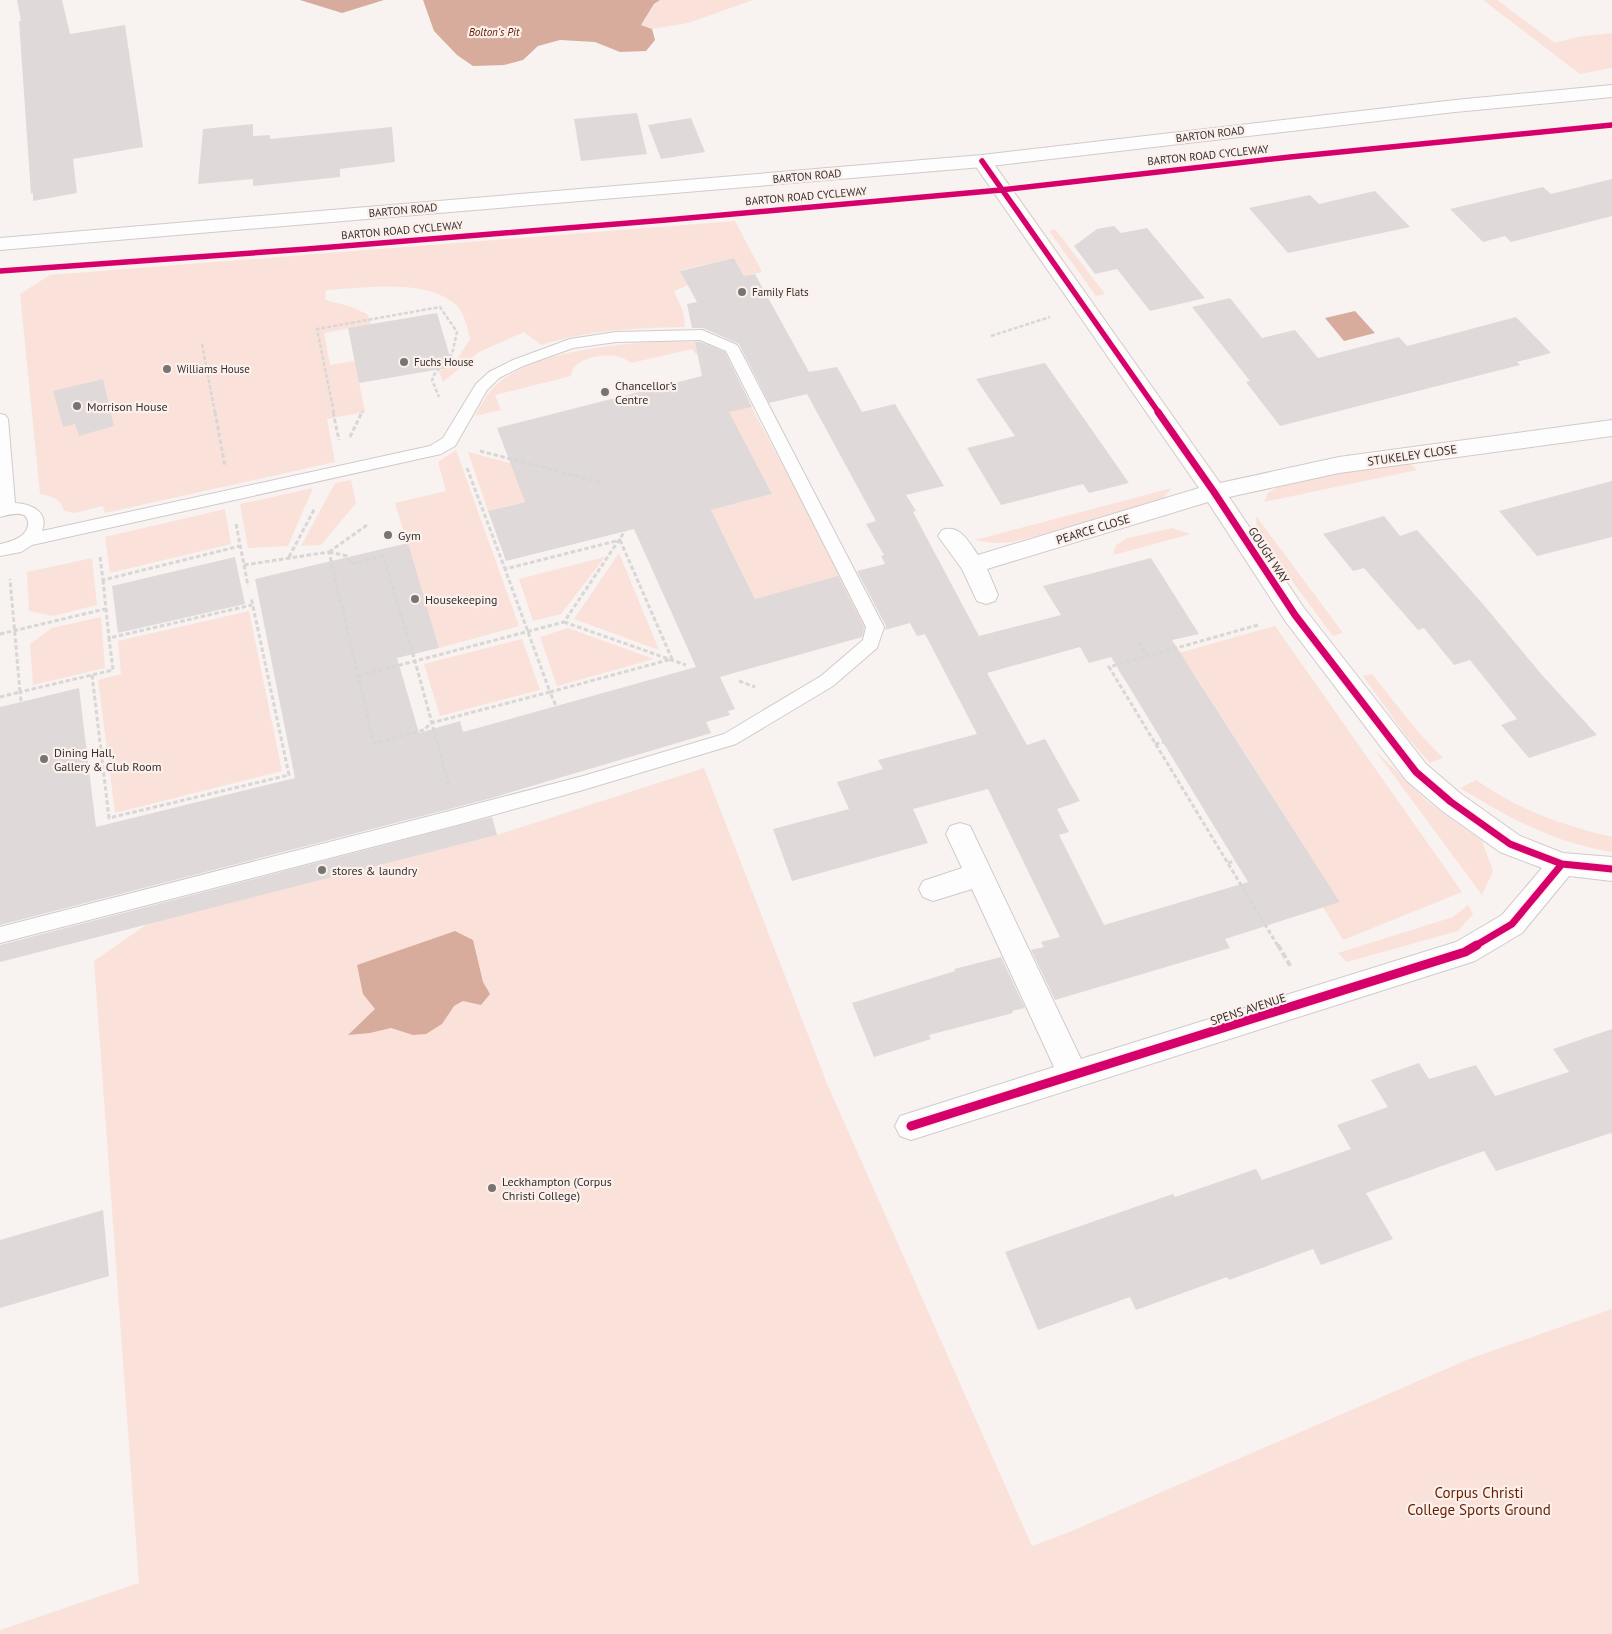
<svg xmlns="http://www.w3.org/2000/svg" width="1612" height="1634" font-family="'PT Sans',sans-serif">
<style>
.green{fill:#fae2da}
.water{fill:#d8ac9d}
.building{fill:#dfdad9;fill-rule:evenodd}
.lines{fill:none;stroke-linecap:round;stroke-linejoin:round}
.service-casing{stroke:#d0cbca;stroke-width:2}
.minor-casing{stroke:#d0cbca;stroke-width:2}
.primary-casing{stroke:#d0cbca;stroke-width:2}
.path-far2{stroke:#d9d7d6;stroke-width:2.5;stroke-dasharray:4 2;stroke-linecap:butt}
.path-far1{stroke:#d9d7d6;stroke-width:3;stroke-dasharray:4.5 2.5;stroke-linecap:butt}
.path{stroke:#d9d7d6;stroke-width:4;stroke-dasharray:6 3;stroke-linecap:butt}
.service{fill:#fefdfd;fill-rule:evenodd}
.minor{fill:#fefdfd;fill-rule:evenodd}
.primary{fill:#fefdfd;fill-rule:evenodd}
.cycleway-far2-casing{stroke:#fcf0ec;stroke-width:8}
.cycleway-far1-casing{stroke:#fcf0ec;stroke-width:10}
.cycleway-casing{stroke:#fcf0ec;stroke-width:12}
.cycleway-far2{stroke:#d6006c;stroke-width:5.5}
.cycleway-far1{stroke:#d6006c;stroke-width:7}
.cycleway{stroke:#d6006c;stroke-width:9}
.poi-dot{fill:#797472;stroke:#fcf0ec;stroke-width:2}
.labels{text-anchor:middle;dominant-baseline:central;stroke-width:4.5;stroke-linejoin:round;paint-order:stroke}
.far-water-label{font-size:11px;font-style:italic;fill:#641c00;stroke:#fcf0ec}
.far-street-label{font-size:11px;fill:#35302e;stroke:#fcf0ec}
.far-poi-label{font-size:11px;fill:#35302e;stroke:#fcf0ec;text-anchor:start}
.poi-label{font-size:12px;fill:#35302e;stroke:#fcf0ec;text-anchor:start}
.street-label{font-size:12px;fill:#35302e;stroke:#fcf0ec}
.near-park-label{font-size:15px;fill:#671f00;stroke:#fcf0ec}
</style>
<rect width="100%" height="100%" fill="#f8f2f0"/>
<!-- green -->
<path class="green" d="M660 0H753L688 23 652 29 641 25 655 4Z
M1483 0H1497L1555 43 1577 37 1612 33V68L1580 74Z
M735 221 762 272 744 276 734 258 681 270 688 285 674 291 683 311 685 327C634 328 590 330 541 345L524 332 479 352 443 382 439 372 458 358 470 339C468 328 464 312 455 304 425 278 363 288 326 290L325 300 349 306 367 314 371 324 324 333 330 365 365 359 358 377 365 412 327 419 335 462 105 513 103 506 75 513 64 511C61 499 52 496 40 494L20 294 50 275Z
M1055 229 1105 294 1096 296 1049 231Z
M668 341 710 343 721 348 696 355 692 349 631 363C628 361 624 358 620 357 605 353 573 357 571 376L495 395 501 410 475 416C480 407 485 397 492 389 529 350 617 344 668 341Z
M724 356 868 625 866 635 852 639 821 581 755 599 711 510 772 494 747 447 686 463Z
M456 450 519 626 439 648 395 503 446 491 438 462Z
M468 452 594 485 488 511Z
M1408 460 1417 470 1264 502 1268 493 1282 484Z
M351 480 356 503 321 545 301 546 335 483Z
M313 488 288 546 248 548 240 504Z
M1172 488 1162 499 1146 508 1013 542 993 543 975 540Z
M225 509 231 544 110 573 105 537Z
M1256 516 1343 633 1333 636 1257 534Z
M1172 528 1191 534 1113 555 1116 545 1128 538Z
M619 553 659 650 574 619Z
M605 557 561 614 533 621 519 579Z
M92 558 97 605 53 616 29 611 27 572Z
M249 611 282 771 115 813 98 680 121 674 118 641Z
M101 617 105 668 33 685 30 644 52 628Z
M1275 626 1462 892 1343 940 1323 907 1340 902 1191 669 1129 686 1118 670Z
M568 628 654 659 557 686 540 637Z
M522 639 540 690 440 716 424 664Z
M1372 674 1419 733 1443 758 1430 763 1407 737 1363 676Z
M1375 750 1428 802 1482 841 1493 871 1482 895Z
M704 768 828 1086 1032 1546 1067 1533 1469 1359 1612 1309V1634H0V1630L139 1583 94 961 150 922 497 835Z
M1476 780C1519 810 1561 825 1612 837V852C1555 843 1509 818 1460 788Z
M1468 905 1473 914 1458 931 1347 962 1338 953 1453 917Z"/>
<!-- water -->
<path class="water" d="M300 0H384L342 13Z
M423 0H660L654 4 641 25 652 29 655 40 646 51 620 52 595 42 560 40 538 46 523 60 504 65 473 66 457 55 434 31Z
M1355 311 1375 333 1344 341 1325 318Z
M455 931 473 940 483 982 490 994 481 1005 463 1001 454 1006 442 1024 426 1034 413 1035 391 1028 370 1033 348 1035 375 1009 363 994 357 965Z"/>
<!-- building -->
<path class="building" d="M17 0H62L70 34 125 25 143 147 73 159 77 193 33 201V193L31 194 19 21H21Z
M637 113 647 154 581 161 574 119Z
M691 118 705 152 661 159 648 125Z
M253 124V136L270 135V139L392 127 395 162 340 169V177L253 186V179L198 184 203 129Z
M1612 179V216L1511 242 1505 236 1483 242 1450 209 1543 187 1551 194Z
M1375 191 1410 227 1288 253 1249 208 1310 195 1319 204Z
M1114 226 1121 233 1147 228 1205 298 1150 311 1117 269 1095 274 1074 246 1097 229Z
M734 258 744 276 755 274 809 372 837 367 862 412 895 404 944 486 906 495 916 511 913 512 979 636 1061 615 1043 586 1151 558 1199 634 1172 640 1340 902 1225 939 1230 948 1055 1000 1031 950 1044 947 1041 942 1060 937 988 789 913 809 928 843 792 881 773 829 849 809 837 782 883 769 878 760 977 734 925 634 917 636 910 623 885 630 886 626 857 571 885 564 881 556 884 555 866 524 876 521 807 394 769 403 739 344 703 328H692L687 304 697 302 680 271ZM1080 647 1089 663 1111 657 1248 882 1104 925 1059 835 1069 832 1057 809 1080 801 1045 739 1027 745 987 673Z
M1230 298 1262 338 1295 330 1318 358 1399 337 1407 346 1516 317 1551 353 1517 362 1520 365 1280 426 1246 382 1250 381 1192 307Z
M437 313 453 367 359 383 348 328Z
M695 342H700L725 352 752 407 729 412 772 494 711 510 755 599 838 576 864 627 862 637 720 677 735 709 728 711 730 715 706 722 711 733 488 799 0 925V707L79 688 96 827 295 778 255 579 408 543 439 648 397 658 419 733 460 721 463 732 696 667 634 529 506 561 488 511 525 502 497 428 702 376Z
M1045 363 1129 483 1089 493 1083 484 1001 505 967 448 1015 436 976 379Z
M103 379 114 426 79 436 75 424 63 427 53 391Z
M1612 481V537L1537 556 1499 511Z
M1384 516 1400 536 1417 530 1482 603 1542 675 1597 735 1529 758 1501 725 1517 719 1470 660 1454 665 1424 628 1418 630 1364 568 1353 571 1323 534Z
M235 557 245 604 118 633 112 586Z
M492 817 497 835 0 962V945Z
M1001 957 1025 1008 1012 1011 1013 1013 929 1035 931 1039 874 1057 852 1003 955 971 954 969Z
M1612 1029V1135L1611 1133 1496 1171 1484 1151 1366 1193 1393 1239 1321 1265 1313 1249 1229 1280 1227 1277 1136 1310 1130 1297 1038 1330 1005 1252 1173 1194 1175 1197 1256 1169 1262 1180 1351 1149 1337 1125 1388 1107 1371 1080 1419 1063 1429 1079 1476 1065 1495 1096 1569 1072 1553 1049Z
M103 1210 109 1276 0 1308V1240Z"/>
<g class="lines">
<defs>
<path id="service" d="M702 330 737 345 739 348 884 627 877 648 833 686 736 744 583 790 457 825 0 943V927L457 809 583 776 724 734 821 676 863 640 866 627 726 351 700 340 616 342 573 348 523 366 499 378 487 390 455 446 441 454 32 545 21 552 0 556V544C11 542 30 536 28 521 27 519 26 516 24 515 17 512 7 515 0 517V414L5 415 8 419 15 503C32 504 49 512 42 531L430 446 443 438 476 384 489 372 513 360 570 339 616 332Z"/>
<path id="minor" d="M982 155 989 157 1220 483 1339 457 1612 420V436L1339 473 1229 497 1304 608 1426 764 1461 794 1520 836 1563 853 1612 857V881L1569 876 1522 933 1475 961 911 1140 900 1136 895 1126 900 1116 1054 1067 972 889 933 901 923 897 919 889 923 881 962 868 946 834 950 826 960 823 970 826 1081 1059 1456 942 1502 915 1542 868 1500 852 1441 810 1406 780 1286 622 1208 502 987 569 998 595 995 601 986 604 977 601 962 569 938 536 942 530C960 524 968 541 978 555L1199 488 972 161 975 157Z"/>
<path id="primary" d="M1612 85V97L1455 112 982 167 0 250V238L982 155 1455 100Z"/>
</defs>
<!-- service casing -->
<use href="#service" class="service-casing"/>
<!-- minor casing -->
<use href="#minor" class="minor-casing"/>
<!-- primary casing -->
<use href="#primary" class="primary-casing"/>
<!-- path-far2 -->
<path class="path-far2" d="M991 336 1050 317
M202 344 215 413
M334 413 317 329 440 307 457 332 452 354 435 373 432 380 439 397
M362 413 363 411"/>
<!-- path-far1 -->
<path class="path-far1" d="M215 412 225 466
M333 412 339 440
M350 437 362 412
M480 451 603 483
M467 468 505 569
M236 524 244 565 329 552 374 743 424 730 431 723 550 692 556 706
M620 540 672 659 550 692 505 569Z
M329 552 347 556 352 564 383 556 415 661 449 786
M329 552 367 525
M100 557 103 580 240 546
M289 557 315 508
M244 565 248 586
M103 580 109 638
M564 622 686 665
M1258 625 1109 667 1278 946
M0 634 105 609
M1138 642 1147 655
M92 675 109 818 289 775 251 597
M358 676 564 622 625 531
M739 681 755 687
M0 697 20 692 10 579
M21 701 20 692 113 670 109 638 252 605
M1155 744 1164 742
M1228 863 1235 861"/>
<!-- path -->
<path class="path" d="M1278 945 1291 967"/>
<!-- service -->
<use href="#service" class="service"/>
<!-- minor -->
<use href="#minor" class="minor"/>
<!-- primary -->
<use href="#primary" class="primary"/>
<defs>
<path id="cycleway-far2" d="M982 161 1159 413
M0 271 307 249 666 220 1001 190 1290 157 1612 125"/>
<path id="cycleway-far1" d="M1158 412 1214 492 1295 615 1416 772 1451 802 1510 844 1562 864 1612 869
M1475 946 1512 924 1562 864"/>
<path id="cycleway" d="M911 1126 1465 952 1477 945"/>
</defs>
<!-- cycleway-far2 casing -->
<use href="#cycleway-far2" class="cycleway-far2-casing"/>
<!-- cycleway-far1 casing -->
<use href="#cycleway-far1" class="cycleway-far1-casing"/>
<!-- cycleway casing -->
<use href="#cycleway" class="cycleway-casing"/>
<!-- cycleway-far2 -->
<use href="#cycleway-far2" class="cycleway-far2"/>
<!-- cycleway-far1 -->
<use href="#cycleway-far1" class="cycleway-far1"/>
<!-- cycleway -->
<use href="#cycleway" class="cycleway"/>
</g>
<!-- markers -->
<g class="poi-dot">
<circle cx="742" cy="292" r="5"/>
<circle cx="404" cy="362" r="5"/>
<circle cx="167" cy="369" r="5"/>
<circle cx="605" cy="392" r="5"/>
<circle cx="77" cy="406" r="5"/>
<circle cx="388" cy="535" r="5"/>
<circle cx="415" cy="599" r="5"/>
<circle cx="44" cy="759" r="5"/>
<circle cx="322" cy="870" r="5"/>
<circle cx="492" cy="1188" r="5"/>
</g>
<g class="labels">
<!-- far-water labels -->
<g class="far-water-label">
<text x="494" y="32">Bolton’s Pit</text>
</g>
<!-- far-street labels -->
<g class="far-street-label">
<text transform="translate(1210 134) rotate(-7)">BARTON ROAD</text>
<text transform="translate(1208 155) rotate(-6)">BARTON ROAD CYCLEWAY</text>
<text transform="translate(807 176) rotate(-5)">BARTON ROAD</text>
<text transform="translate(806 196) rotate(-5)">BARTON ROAD CYCLEWAY</text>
<text transform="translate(403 210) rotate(-5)">BARTON ROAD</text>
<text transform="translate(402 230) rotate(-5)">BARTON ROAD CYCLEWAY</text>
</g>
<!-- far-poi labels -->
<g class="far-poi-label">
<text x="752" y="292">Family Flats</text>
<text x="414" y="362">Fuchs House</text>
<text x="177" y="369">Williams House</text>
</g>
<!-- poi labels -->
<g class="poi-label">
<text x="615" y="385">Chancellor's<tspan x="615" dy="14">Centre</tspan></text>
<text x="87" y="406">Morrison House</text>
<text x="398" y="535">Gym</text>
<text x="425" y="599">Housekeeping</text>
<text x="54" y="752">Dining Hall,<tspan x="54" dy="14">Gallery &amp; Club Room</tspan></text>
<text x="332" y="870">stores &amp; laundry</text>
<text x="502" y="1181">Leckhampton (Corpus<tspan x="502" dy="14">Christi College)</tspan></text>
</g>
<!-- street labels -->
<g class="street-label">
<text transform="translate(1412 455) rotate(-8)">STUKELEY CLOSE</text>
<text transform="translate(1093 529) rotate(-17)">PEARCE CLOSE</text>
<text transform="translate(1269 555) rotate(57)">GOUGH WAY</text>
<text transform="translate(1248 1009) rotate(-18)">SPENS AVENUE</text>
</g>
<!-- near-park labels -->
<g class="near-park-label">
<text x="1479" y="1492">Corpus Christi<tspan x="1479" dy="17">College Sports Ground</tspan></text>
</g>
</g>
</svg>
